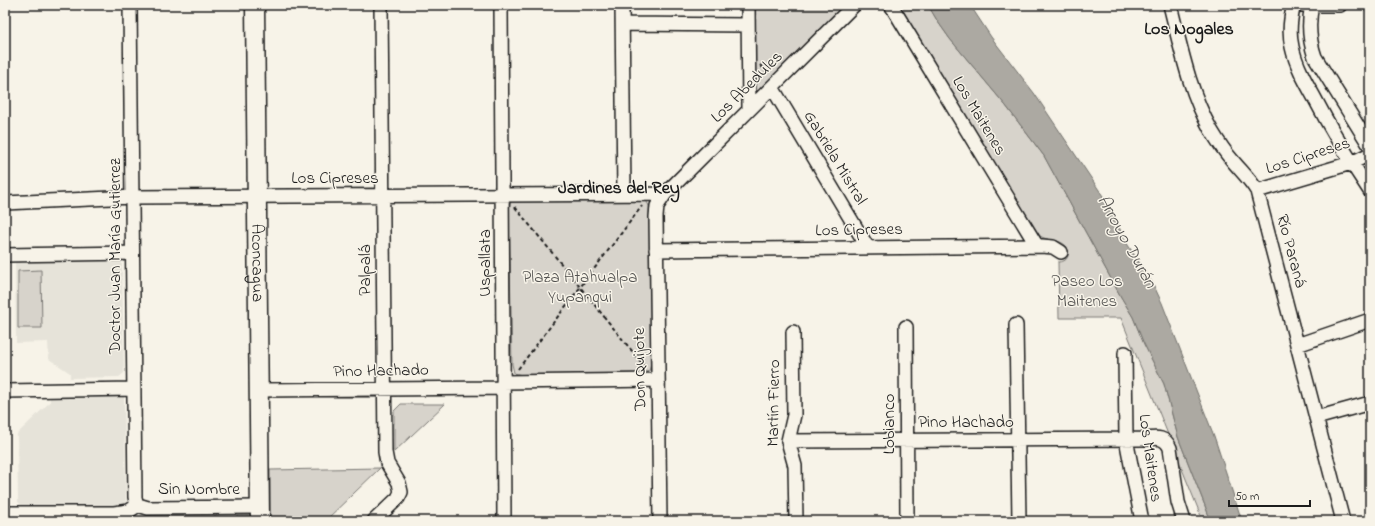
<svg xmlns="http://www.w3.org/2000/svg" width="1375" height="526" font-family="'Indie Flower',sans-serif">
<style>
.built{fill:#e6e3d9}
.green{fill:#d7d3cb;stroke:#7a7874}
.water{fill:#aca9a2;stroke:#72716c}
.lines{fill:none;stroke-linecap:round;stroke-linejoin:round}
.street-casing{stroke:#1c1c1c;stroke-width:16}
.secondary-casing{stroke:#1c1c1c;stroke-width:21}
.path{stroke:#1c1c1c;stroke-width:2;stroke-dasharray:4 3;stroke-linecap:butt}
.street{stroke:#f7f3e8;stroke-width:13}
.secondary{stroke:#f7f3e8;stroke-width:18}
.labels{text-anchor:middle;dominant-baseline:central;stroke-width:3;stroke-linejoin:round;paint-order:stroke}
.street-label{font-size:17px;fill:#1c1c1c;stroke:#f7f3e8}
.park-label{font-size:17px;fill:#545351;stroke:#f7f3e8}
.neighbourhood-label{font-size:18px;font-weight:bold;fill:#1c1c1c;stroke:#f7f3e8}
.water-label{font-size:18px;font-style:italic;fill:#565452;stroke:#f7f3e8}
</style>
<rect width="100%" height="100%" fill="#f7f3e8"/>
<filter id="ink" filterUnits="userSpaceOnUse"><feTurbulence type="fractalNoise" baseFrequency=".025" numOctaves="2"/><feDisplacementMap in="SourceGraphic" scale="8" xChannelSelector="R" yChannelSelector="G"/><feConvolveMatrix kernelMatrix="1 2 1 2 8 2 1 2 1" color-interpolation-filters="sRGB"/></filter>
<g filter="url(#ink)">
<!-- built -->
<path class="built" d="M117 258 122 262 124 373 119 377 70 378V373L49 359 48 342 16 343 15 259Z
M124 394 126 501 119 508H24L18 502 17 434 50 402V395Z"/>
<!-- green -->
<path class="green" d="M754 5H847L759 91H758L755 89Z
M898 5H928L938 22 950 39 1006 106 1044 156 1121 297 1133 317 1144 344 1164 384 1178 437 1211 521H1203L1121 318H1059L1058 262C1068 262 1070 255 1067 247 1059 237 1045 243 1037 233Z
M646 200 649 206 651 364 649 371 642 373 522 375 514 373 512 364 509 209 511 202 513 201Z
M41 270 42 328H18V271Z
M401 404H445L394 452V411Z
M380 468 325 521H270V470Z"/>
<!-- water -->
<path class="water" d="M928 5H970L991 37 1034 93 1099 190 1108 204 1126 242 1153 284 1162 303 1214 436 1242 521H1211L1178 437 1164 384 1144 344 1133 317 1121 297 1044 156 1006 106 950 39 938 22Z"/>
<g class="lines">
<defs>
<path id="street" d="M130 5 135 497 136 502 138 505
M501 5 504 521
M622 5 624 194
M748 5 749 110
M891 5 1037 246
M1170 5C1181 48 1189 91 1211 130 1217 140 1224 151 1232 160 1240 170 1250 179 1257 191L1343 521
M1294 5C1290 19 1289 34 1292 47 1296 65 1305 81 1314 97 1331 130 1350 161 1370 191
M1303 5H1340
M1312 5C1308 23 1309 40 1315 57L1370 146
M623 24 748 25
M772 87 868 248
M1257 191 1351 163 1370 154
M5 203 132 197 665 194
M656 250 1042 246 1053 247 1061 252
M5 255 132 253
M1016 325 1019 521
M906 327 907 521
M793 332 794 415 788 441 795 466 796 521
M1297 345 1370 320
M1125 353 1126 439 1142 521
M503 382 658 380
M259 390 503 388
M5 391 134 389
M1316 418 1370 403
M788 441 1145 439C1156 438 1165 436 1170 448L1178 502 1184 521
M138 505 148 508 260 507
M5 513H114L129 511 138 505
M374 521 398 498 401 492 399 483 387 463 385 452 381 5
M660 521 656 217 657 206 665 194 854 5"/>
<g id="secondary">
<path id="s1" d="M255 5 260 521"/>
</g>
</defs>
<!-- street casing -->
<use href="#street" class="street-casing"/>
<!-- secondary casing -->
<use href="#secondary" class="secondary-casing"/>
<!-- path -->
<path class="path" d="M760 65 766 71H771
M515 207 645 367
M518 369 642 206"/>
<!-- street -->
<use href="#street" class="street"/>
<!-- secondary -->
<use href="#secondary" class="secondary"/>
</g>
</g>
<g class="labels">
<!-- street labels -->
<g class="street-label">
<text transform="translate(747 87) rotate(-45)">Los Abedules</text>
<text transform="translate(979 116) rotate(59)">Los Maitenes</text>
<text transform="translate(1308 156) rotate(-18)">Los Cipreses</text>
<text transform="translate(835 158) rotate(59)">Gabriela Mistral</text>
<text x="335" y="178">Los Cipreses</text>
<text transform="translate(859 230) rotate(-1)">Los Cipreses</text>
<text transform="translate(1291 251) rotate(75)">Río Paraná</text>
<text transform="translate(115 256) rotate(-90)">Doctor Juan María Gutierrez</text>
<text stroke="none"><textPath href="#s1" startOffset="258">Aconcagua</textPath></text>
<text transform="translate(485 263) rotate(-90)">Uspallata</text>
<text transform="translate(365 270) rotate(-90)">Palpalá</text>
<text transform="translate(640 369) rotate(-91)">Don Quijote</text>
<text transform="translate(381 371) rotate(-1)">Pino Hachado</text>
<text transform="translate(774 403) rotate(-89)">Martín Fierro</text>
<text x="966" y="422">Pino Hachado</text>
<text transform="translate(889 424) rotate(-90)">Lobianco</text>
<text transform="translate(1150 458) rotate(82)">Los Maitenes</text>
<text x="199" y="489">Sin Nombre</text>
</g>
<!-- park labels -->
<g class="park-label">
<text x="580" y="277">Plaza Atahualpa<tspan x="580" dy="20">Yupanqui</tspan></text>
<text x="1087" y="281">Paseo Los<tspan x="1087" dy="20">Maitenes</tspan></text>
</g>
<!-- neighbourhood labels -->
<g class="neighbourhood-label">
<text x="1189" y="30">Los Nogales</text>
<text x="619" y="189">Jardines del Rey</text>
</g>
<!-- water labels -->
<g class="water-label">
<text transform="translate(1126 242) rotate(61)">Arroyo Durán</text>
</g>
</g>
<!-- margin -->
<rect width="1375" height="526" fill="none" stroke="#f7f3e8" stroke-width="20"/>
<rect x="10" y="10" width="1355" height="506" fill="none" stroke="#1c1c1c" stroke-width="1.5" filter="url(#ink)"/>
<!-- scale -->
<path d="M1229 500v6h81v-6" fill="none" stroke="#1c1c1c" stroke-width="2"/>
<text x="1235" y="500" font-size="12" fill="#1c1c1c" stroke="#f7f3e8" stroke-width="3" paint-order="stroke">50 m</text>
</svg>
